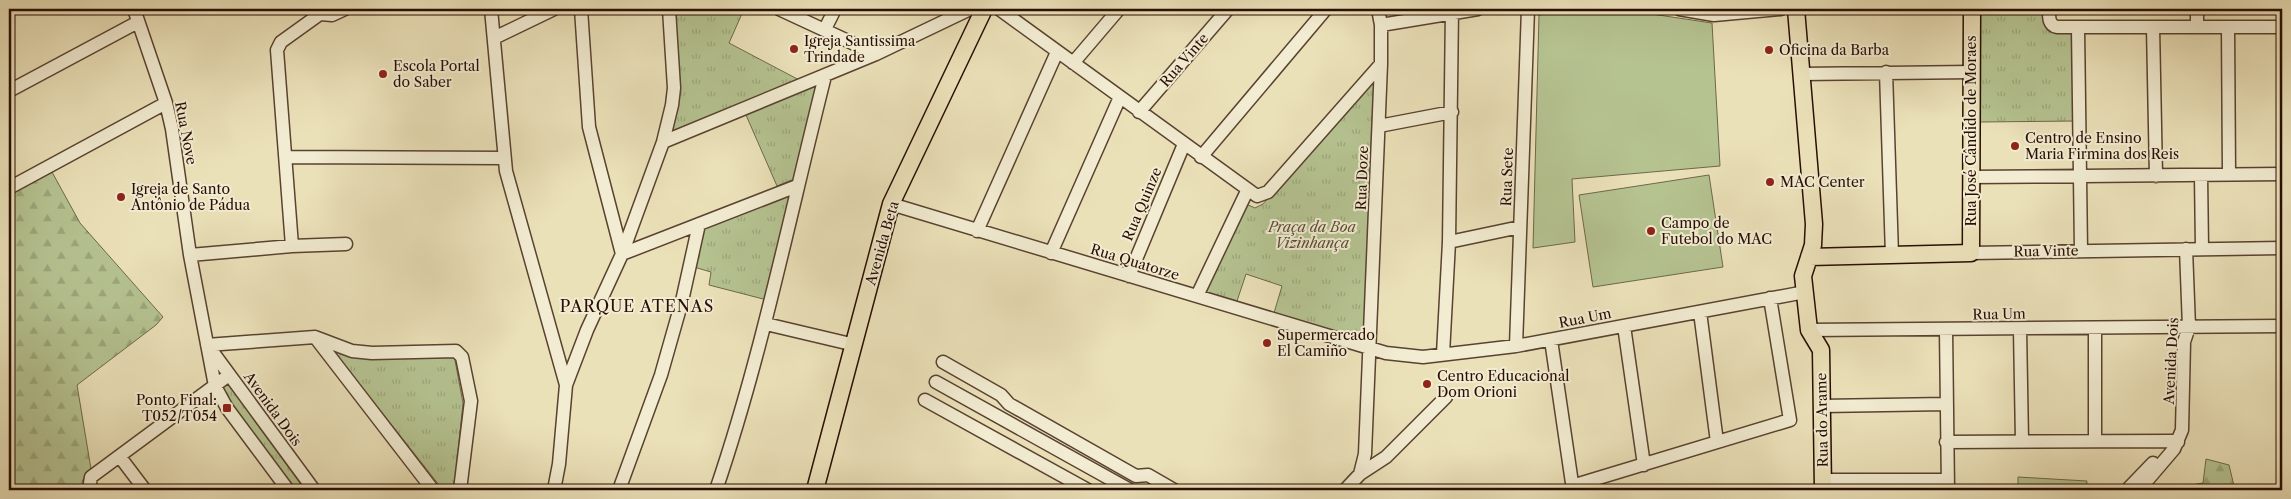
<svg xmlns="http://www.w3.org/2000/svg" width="2291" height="499" font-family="'Libre Caslon Text',serif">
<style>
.grass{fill:#b5c391;stroke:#6e684a}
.forest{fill:url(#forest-firs);stroke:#6e684a}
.park{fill:url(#park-tufts);stroke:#6e684a}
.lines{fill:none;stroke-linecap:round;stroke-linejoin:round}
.minor-casing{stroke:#594230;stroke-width:15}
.major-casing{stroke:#280d03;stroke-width:19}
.minor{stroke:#f2ecd2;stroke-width:12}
.major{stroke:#ebe1b9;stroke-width:16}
.poi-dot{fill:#8f2418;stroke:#f2ecd2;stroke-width:2}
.labels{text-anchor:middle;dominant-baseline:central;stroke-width:4;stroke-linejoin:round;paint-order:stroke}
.poi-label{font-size:14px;fill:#280d03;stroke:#f2ecd2;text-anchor:start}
.street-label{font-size:14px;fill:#280d03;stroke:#f2ecd2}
.park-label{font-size:14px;font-style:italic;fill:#594d35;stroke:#f2ecd2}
.quarter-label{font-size:16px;letter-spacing:1px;fill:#280d03;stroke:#f2ecd2}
</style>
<defs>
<pattern id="forest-firs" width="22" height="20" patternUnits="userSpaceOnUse" patternTransform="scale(1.25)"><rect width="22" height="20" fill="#b5c391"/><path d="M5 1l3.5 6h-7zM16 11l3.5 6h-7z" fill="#9ca67b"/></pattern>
<pattern id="park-tufts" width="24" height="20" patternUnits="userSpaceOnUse" patternTransform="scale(1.25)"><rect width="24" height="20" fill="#b5c391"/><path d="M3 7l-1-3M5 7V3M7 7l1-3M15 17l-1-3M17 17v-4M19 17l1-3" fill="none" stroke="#9ca67b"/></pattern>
</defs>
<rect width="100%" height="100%" fill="#ebe1b9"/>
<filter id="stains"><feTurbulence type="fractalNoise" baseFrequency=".004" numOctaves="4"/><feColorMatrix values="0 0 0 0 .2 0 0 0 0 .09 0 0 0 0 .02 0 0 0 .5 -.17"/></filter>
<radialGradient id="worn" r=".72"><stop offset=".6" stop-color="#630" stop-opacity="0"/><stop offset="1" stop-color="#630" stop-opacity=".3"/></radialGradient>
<!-- grass -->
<path class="grass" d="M1587 9H1618L1712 23 1720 166 1572 179 1575 242 1533 248 1539 15Z
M1709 175 1723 267 1593 287 1579 195Z
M2018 477 2087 481 2086 490H1951V487L2018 486Z"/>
<!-- forest -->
<path class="forest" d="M52 172 80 223 163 317 156 325 77 385 91 469 82 481 83 490H9V195Z
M2206 459 2229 465 2235 490H2189L2191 485 2203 483Z"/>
<!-- park -->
<path class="park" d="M675 9H744L729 43 803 82 674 132 672 128 680 82Z
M1978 9H2045L2046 24 2075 31 2077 121 1980 122Z
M1374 78 1367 342 1274 313 1282 286 1246 274 1237 301 1205 292 1246 204 1255 208 1263 204Z
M817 85 794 179 777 186 746 115Z
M791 193 767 300 709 285 711 272 694 267 703 227Z
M328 344 454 355 463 403 454 490H443Z
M230 381 256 423 305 490H294L231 408 222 387Z"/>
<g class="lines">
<defs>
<path id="minor" d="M134 9 166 103 172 129 190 255 215 386 227 408 288 490
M491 9 506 171 566 385 559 464 554 490
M581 9 589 127 622 254 797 186
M779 9 876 54
M999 9 1257 196 1268 192 1381 64
M1679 9 1714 15 1781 9
M2049 9C2049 16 2048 25 2057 27H2282
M2197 9V27
M320 14 332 15 345 9
M1381 25 1478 9
M2153 27 2156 176
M2228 27 2229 175
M2078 28 2081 251
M825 29 835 9
M494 38 554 9
M1073 63 1119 9
M1886 72 1892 255
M1801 74 1972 72
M9 91 138 22
M1139 112 1228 9
M1379 126 1452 112
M663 142 876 54 970 9
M286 157 504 158
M1201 157 1326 9
M2201 175 2202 249
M1971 177 2282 174
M9 188 166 103
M891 204 1386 353 1423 357 1516 346 1805 292
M977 231 1057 52
M1449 242 1520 227
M292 246 277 50 281 42 320 14
M1051 253 1120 97
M1971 253 2282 248
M190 255 292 246 346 244
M1129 276 1184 144
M1197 296 1247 191
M1700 312 1717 442
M766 324 855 345
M1624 326 1644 465
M2020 329 2022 441
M1809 330 2282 326
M1946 330 1948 490
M315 337 433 490
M1551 340 1573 490
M207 345 315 337 352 351 372 353 456 351 462 357 471 401 460 490
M1516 346 1528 9
M209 347 314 490
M1443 354 1449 242 1452 9
M943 362 1001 395 1009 404 1136 476 1148 475 1174 490
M936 382 1130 490
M566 385 587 330 622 254 663 142 672 105 674 88 669 9
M925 400 1088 490
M1822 406 1946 404
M2095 441V328
M1946 442 2172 441 2178 442
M120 457 145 490
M1360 474 1386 457 1446 397
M1823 480H1947
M1572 486 1790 420 1770 298
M89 490 91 477 229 375
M619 490 661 375 682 301 699 224
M716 490C762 355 790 214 825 76
M1345 490 1360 474 1365 454 1381 64V25L1378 9
M2127 490 2153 463
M2139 490 2174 449 2182 430 2184 342 2189 327 2186 249"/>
<path id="major" d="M1796 9 1814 224 1813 245 1803 276 1809 330 1821 350 1823 490
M1809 257 1971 253 1972 9
M815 490 891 204 984 9"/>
</defs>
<!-- minor casing -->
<use href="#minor" class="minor-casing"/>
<!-- major casing -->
<use href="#major" class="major-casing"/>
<!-- minor -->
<use href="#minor" class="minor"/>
<!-- major -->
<use href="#major" class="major"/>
</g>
<!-- markers -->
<g class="poi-dot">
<circle cx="794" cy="49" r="5"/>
<circle cx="1769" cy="50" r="5"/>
<circle cx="383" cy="74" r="5"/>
<circle cx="2015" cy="146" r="5"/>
<circle cx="1770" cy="182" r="5"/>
<circle cx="121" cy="197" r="5"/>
<circle cx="1651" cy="231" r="5"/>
<circle cx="1267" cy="343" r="5"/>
<circle cx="1427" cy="384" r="5"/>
<rect x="222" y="403" width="10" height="10" rx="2.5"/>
</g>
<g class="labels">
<!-- poi labels -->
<g class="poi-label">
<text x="804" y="41">Igreja Santissima<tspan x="804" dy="16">Trindade</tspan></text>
<text x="1779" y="50">Oficina da Barba</text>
<text x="393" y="66">Escola Portal<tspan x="393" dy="16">do Saber</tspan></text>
<text x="2025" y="138">Centro de Ensino<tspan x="2025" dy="16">Maria Firmina dos Reis</tspan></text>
<text x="1780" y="182">MAC Center</text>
<text x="131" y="189">Igreja de Santo<tspan x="131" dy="16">Antônio de Pádua</tspan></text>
<text x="1661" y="223">Campo de<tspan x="1661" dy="16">Futebol do MAC</tspan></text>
<text x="1277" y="335">Supermercado<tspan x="1277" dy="16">El Camiño</tspan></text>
<text x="1437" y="376">Centro Educacional<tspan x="1437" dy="16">Dom Orioni</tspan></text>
<text x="217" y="400" text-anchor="end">Ponto Final:<tspan x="217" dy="16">T052/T054</tspan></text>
</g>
<!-- street labels -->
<g class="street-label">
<text transform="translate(1184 60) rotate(-49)">Rua Vinte</text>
<text transform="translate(1971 131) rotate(-90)">Rua José Cândido de Moraes</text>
<text transform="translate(186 133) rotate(79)">Rua Nove</text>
<text transform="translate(1507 177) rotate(-88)">Rua Sete</text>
<text transform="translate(1362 178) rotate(-88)">Rua Doze</text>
<text transform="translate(1142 204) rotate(-67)">Rua Quinze</text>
<text transform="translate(882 243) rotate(-74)">Avenida Beta</text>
<text transform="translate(2046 251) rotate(-1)">Rua Vinte</text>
<text transform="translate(1135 262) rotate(17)">Rua Quatorze</text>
<text transform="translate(1999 314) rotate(-1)">Rua Um</text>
<text transform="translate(1585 318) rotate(-11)">Rua Um</text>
<text transform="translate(2171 361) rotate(-87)">Avenida Dois</text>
<text transform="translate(273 409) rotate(54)">Avenida Dois</text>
<text transform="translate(1822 420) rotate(-91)">Rua do Arame</text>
</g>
<!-- park labels -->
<g class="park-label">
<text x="1312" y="227">Praça da Boa<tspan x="1312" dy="16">Vizinhança</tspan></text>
</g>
<!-- quarter labels -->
<g class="quarter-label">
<text x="637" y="306">PARQUE ATENAS</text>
</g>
</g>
<!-- margin -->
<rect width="2291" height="499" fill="none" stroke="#ebe1b9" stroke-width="30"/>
<rect x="10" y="10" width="2271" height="479" fill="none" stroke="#280d03" stroke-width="2.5"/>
<rect x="15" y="15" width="2261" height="469" fill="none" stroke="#280d03"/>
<rect width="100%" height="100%" filter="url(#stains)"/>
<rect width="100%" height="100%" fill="url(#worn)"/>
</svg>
